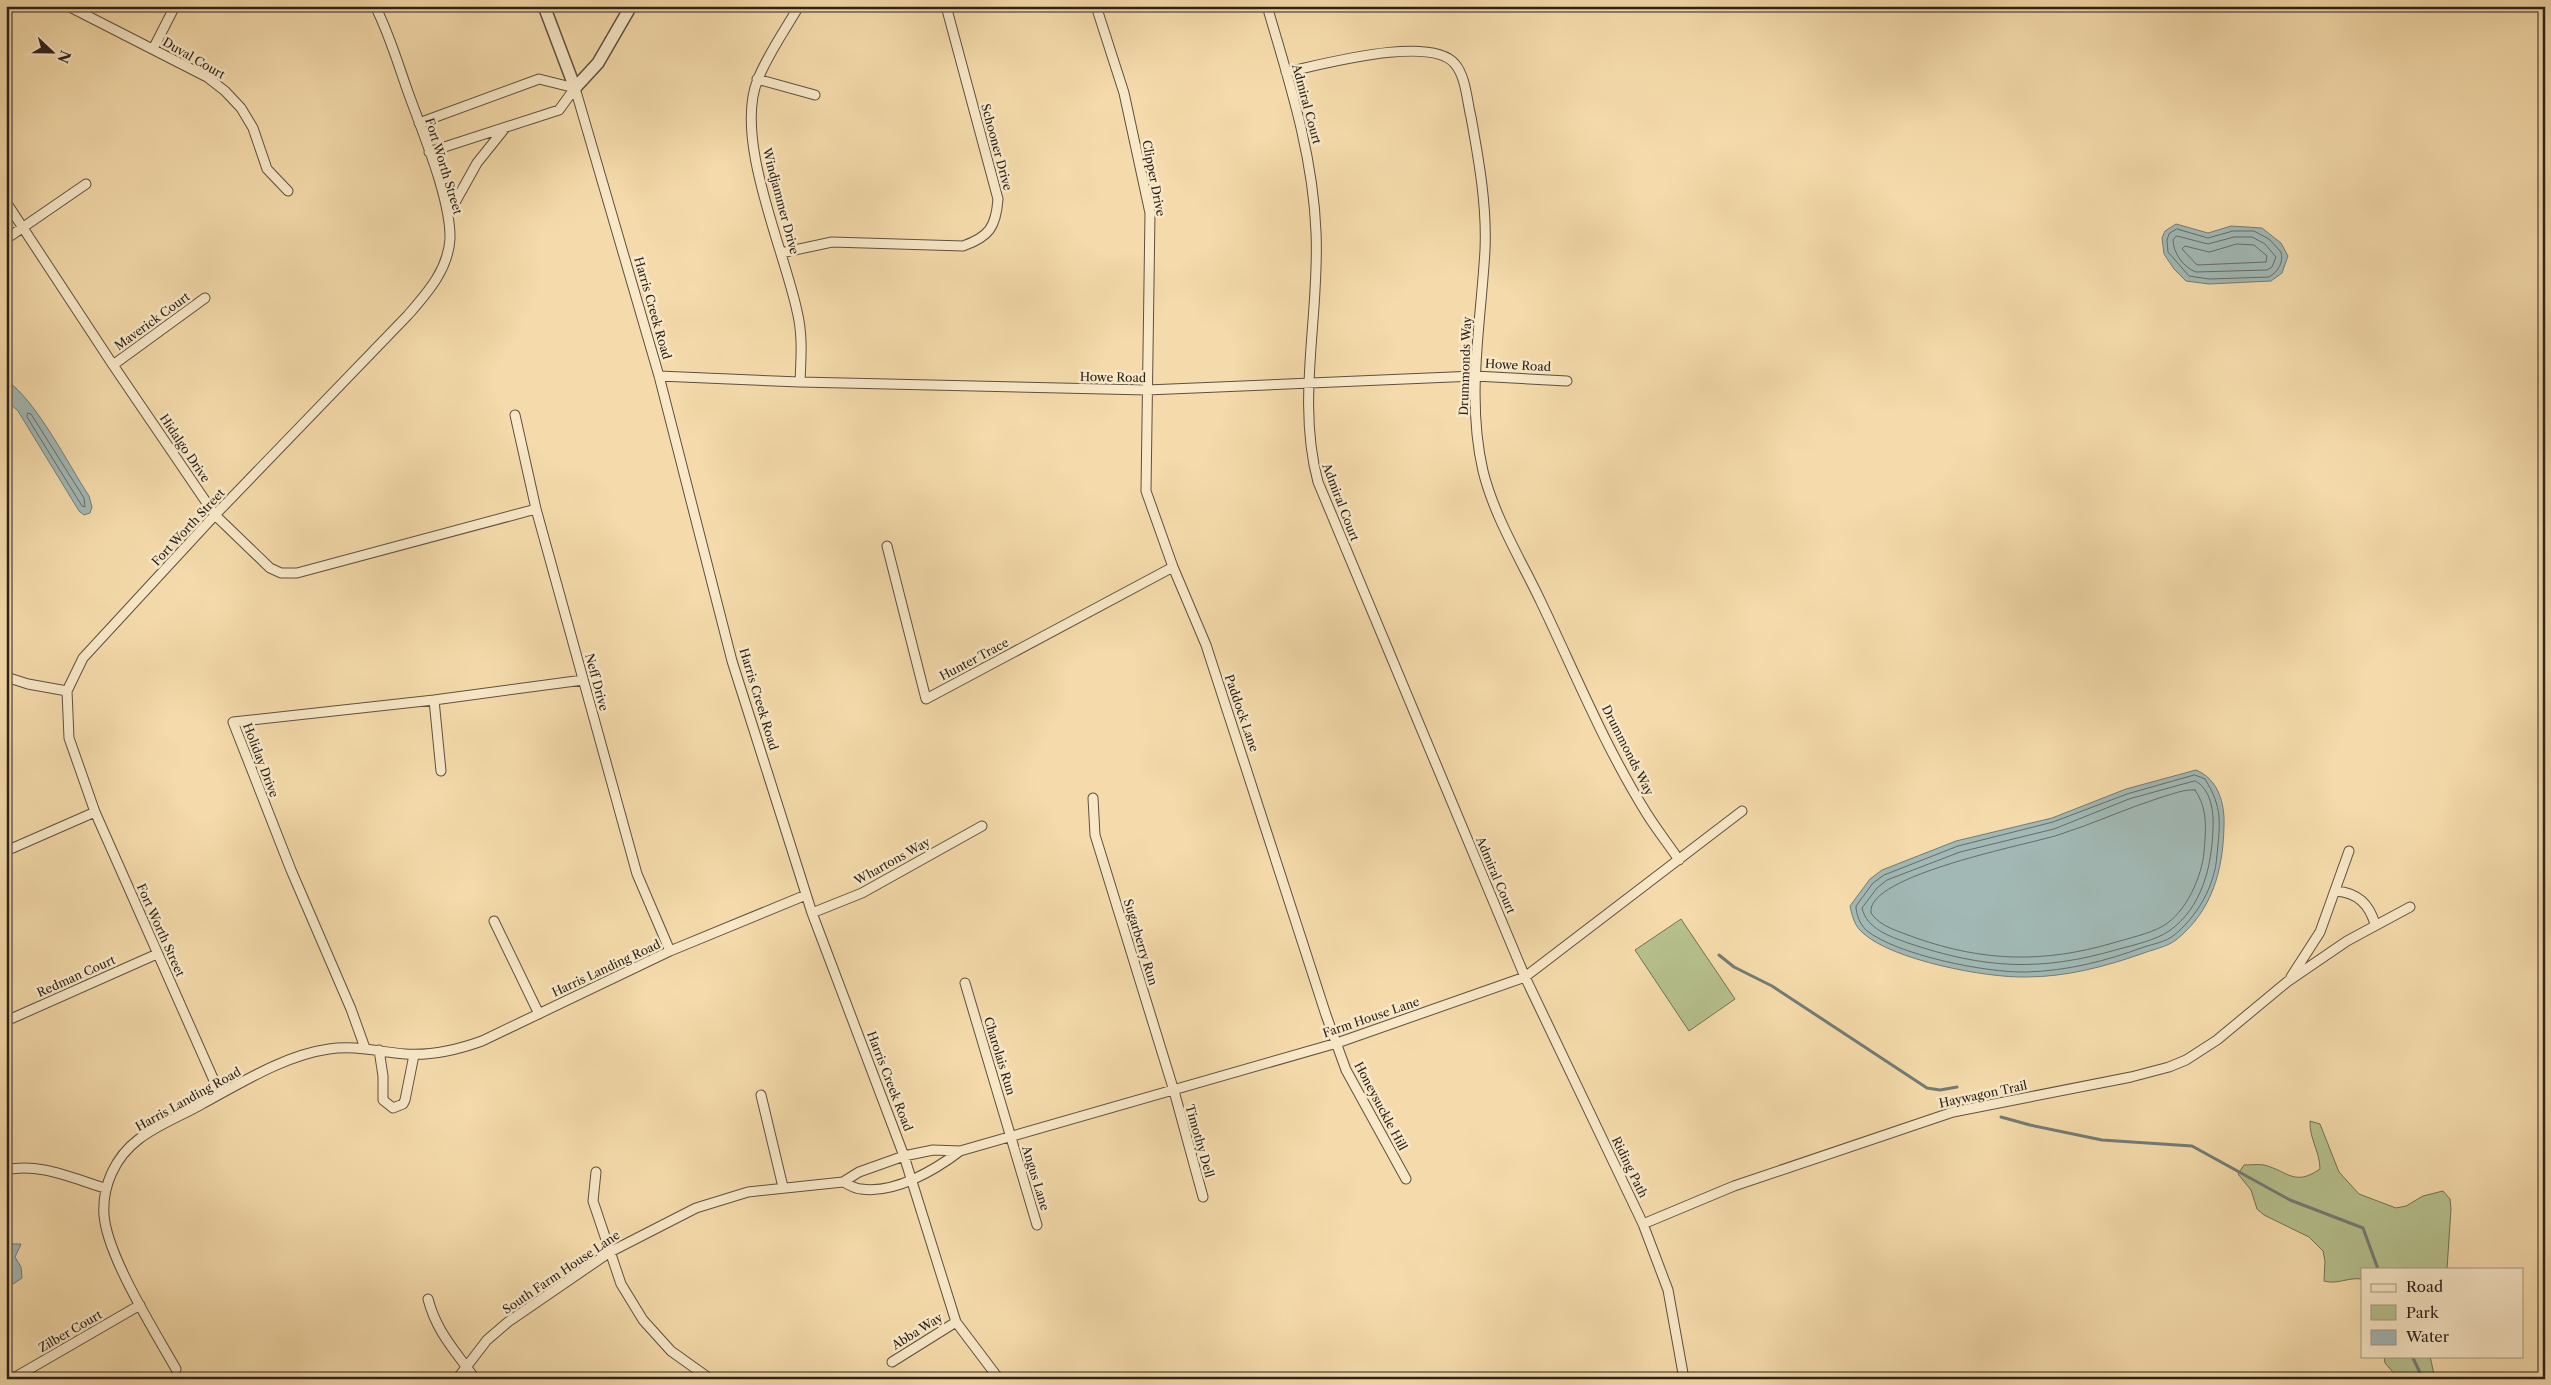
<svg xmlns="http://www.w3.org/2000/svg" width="2551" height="1385" font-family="'Libre Caslon Text',serif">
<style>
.green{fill:#b6c18e;stroke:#717154}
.water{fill:#a1b8b4;stroke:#727c77}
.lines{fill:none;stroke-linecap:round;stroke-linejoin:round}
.shore{stroke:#666c68;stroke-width:1}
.stream{stroke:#727c77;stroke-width:3}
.minor-casing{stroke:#5e503f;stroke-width:11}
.tertiary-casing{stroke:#5e503f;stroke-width:14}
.minor{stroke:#f8e8c8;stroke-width:9}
.tertiary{stroke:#f8e8c8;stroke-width:11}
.labels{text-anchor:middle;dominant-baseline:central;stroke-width:5;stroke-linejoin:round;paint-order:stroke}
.street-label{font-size:12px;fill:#2c211b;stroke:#f8e8c8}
</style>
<rect width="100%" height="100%" fill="#f5dbab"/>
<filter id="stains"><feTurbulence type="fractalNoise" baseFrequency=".004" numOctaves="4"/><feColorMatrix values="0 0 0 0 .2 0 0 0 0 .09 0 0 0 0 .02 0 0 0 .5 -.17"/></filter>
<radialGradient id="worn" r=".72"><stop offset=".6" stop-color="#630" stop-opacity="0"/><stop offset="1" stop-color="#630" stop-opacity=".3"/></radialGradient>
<!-- green -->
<path class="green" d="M1681 919 1735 999 1689 1031 1635 950Z
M2310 1121 2320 1124 2339 1172 2359 1194 2396 1208 2406 1206 2423 1196 2443 1191 2450 1199 2451 1209 2447 1269H2362V1279C2348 1277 2337 1285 2324 1281L2325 1261 2323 1251 2309 1237 2264 1215 2257 1209 2251 1190 2238 1174 2244 1165C2250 1165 2258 1164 2264 1165 2288 1171 2294 1187 2320 1169 2320 1152 2309 1138 2310 1121Z
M2384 1356H2430L2435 1379H2399L2385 1363Z"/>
<!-- water -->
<path class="water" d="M2176 224 2208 233 2231 226 2262 228 2281 243 2288 256 2282 273 2271 281 2209 284 2186 281 2174 269 2164 254 2162 238 2165 231Z
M6 380C36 400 68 464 89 496L92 507 90 513 84 515 79 511 18 411 6 400Z
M2196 770C2218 779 2225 803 2224 826 2223 871 2212 911 2176 940 2167 947 2151 950 2141 954 2104 967 2065 977 2026 977 1986 978 1892 960 1863 933 1855 927 1852 916 1850 906L1870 879 1882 870 1956 841 2052 818 2126 789Z
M13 1244H21L15 1257 21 1267 22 1278 6 1289V1246Z"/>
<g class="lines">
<!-- shore -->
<path class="shore" d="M2177 229 2208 238 2233 231H2254L2269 239 2281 252C2284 262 2278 272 2269 277L2209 279 2189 276 2168 252 2167 240 2169 234Z
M2177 236 2208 244 2234 237H2252L2265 244 2276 257 2272 267 2267 270 2196 272C2184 268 2173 253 2173 240Z
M2237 244 2254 245 2267 256 2266 262 2197 265 2182 249 2185 246 2209 252Z
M28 413 31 414 84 498 85 507 82 506 27 417Z
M2195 775 2205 779C2223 808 2220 823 2217 855 2215 886 2197 917 2173 936 2165 942 2153 944 2144 947 2106 961 2067 971 2026 972 1987 973 1896 955 1866 930 1860 924 1856 914 1856 906L1873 883 1884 875 1958 846 2053 822 2127 794Z
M2195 781C2211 788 2214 813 2213 828 2212 866 2202 908 2169 931 2156 940 2134 945 2119 949 2041 972 1985 969 1908 943 1889 936 1867 929 1862 908L1877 888 1887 880 1960 852 2054 829 2129 799Z
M2195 790C2208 809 2206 829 2204 852 2202 876 2186 913 2163 926 2149 934 2129 938 2113 943 2044 963 1985 962 1916 938 1901 932 1880 927 1871 913 1865 875 2031 844 2058 835 2093 824 2127 808 2162 797 2173 794 2184 789 2195 790Z"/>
<!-- stream -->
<path class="stream" d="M1719 955 1734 967 1772 986 1927 1088 1940 1090 1957 1087
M2001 1117 2030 1125 2102 1140 2192 1146 2290 1200 2363 1228 2378 1269
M2412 1356 2423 1379"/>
<defs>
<path id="minor" d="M68 6 207 77 225 91 241 108 253 128 267 169 288 191
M799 6C785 30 768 54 758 79 733 138 784 249 797 311 803 335 801 358 800 382
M1096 6 1124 93 1150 213 1146 491 1173 567 1206 645 1326 1015 1346 1070 1406 1179
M1267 6C1289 81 1313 154 1316 232 1320 314 1296 401 1318 482L1525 977 1643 1224 1668 1290 1684 1379
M153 49 175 6
M1286 72C1321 65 1431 34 1455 64 1466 77 1467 101 1471 117 1479 161 1487 206 1485 250 1481 323 1466 398 1483 471 1494 516 1521 560 1541 602 1575 673 1605 747 1647 814 1657 830 1669 845 1679 860
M757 79 815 95
M575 88 659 376 732 661 812 913 904 1156 956 1322 999 1379
M419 123 539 79 575 88
M429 152 559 110 575 88
M6 202 113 365 215 515 270 568 281 573H297L536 509
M448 215 477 163 505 128
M6 239 86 184
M781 253 832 242 963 246C989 237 996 227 998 199L946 6
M113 365 205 298
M659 376 800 382 1147 390 1475 376 1567 381
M515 415 536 509 637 874 670 951
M887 546 926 699 1173 567
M6 677 28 684 67 691
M434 700 441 771
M1093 798 1095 835 1174 1091 1203 1197
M6 851 95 812
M2336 891C2358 893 2369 904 2375 924
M812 913 862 893 982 826
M494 921 539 1014
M2291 977 2320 932 2349 851
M965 983 1037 1225
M6 1021 157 954
M365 1048 351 1009 291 870 233 722 434 700 583 680
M379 1050 383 1076V1100L393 1108 403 1104 405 1100 414 1055
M220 1094 95 812 69 738 67 691 83 658 215 515 408 315C427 293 448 270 450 239 451 199 422 131 408 92 398 64 389 33 375 6
M761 1095 783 1187
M6 1170C39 1162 74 1179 105 1188
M596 1172 593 1201 621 1284 643 1320 671 1351 706 1376
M843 1182C848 1184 855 1189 861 1189 895 1194 935 1170 960 1151
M1643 1224 1734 1186 1953 1112 2131 1077 2169 1067 2186 1060 2217 1040 2287 982 2347 941 2410 907
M428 1299C437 1333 455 1350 475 1379
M892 1362 956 1322
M176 1369C155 1332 107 1256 104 1215 102 1186 115 1157 139 1139 157 1125 181 1116 202 1104 241 1083 285 1055 329 1049 355 1045 379 1052 405 1054 432 1056 457 1050 482 1041L670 951 806 895
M12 1379 140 1305
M457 1379 487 1340 508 1322 610 1252 696 1208 748 1192 843 1182 859 1172 904 1156 933 1150 960 1151 1337 1043 1525 977 1742 811"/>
<path id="tertiary" d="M544 6 575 88 598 63 631 6"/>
</defs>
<!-- minor casing -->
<use href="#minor" class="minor-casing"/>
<!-- tertiary casing -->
<use href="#tertiary" class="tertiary-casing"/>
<!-- minor -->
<use href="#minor" class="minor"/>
<!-- tertiary -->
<use href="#tertiary" class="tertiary"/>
</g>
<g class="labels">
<!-- street labels -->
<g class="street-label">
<text transform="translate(194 58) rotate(30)">Duval Court</text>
<text transform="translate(1307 104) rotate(75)">Admiral Court</text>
<text transform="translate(997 147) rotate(75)">Schooner Drive</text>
<text transform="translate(444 166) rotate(73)">Fort Worth Street</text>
<text transform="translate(1154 178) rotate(79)">Clipper Drive</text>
<text transform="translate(781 201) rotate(75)">Windjammer Drive</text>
<text transform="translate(653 308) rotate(74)">Harris Creek Road</text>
<text transform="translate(152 321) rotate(-36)">Maverick Court</text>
<text transform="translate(1518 365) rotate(3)">Howe Road</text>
<text transform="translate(1465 366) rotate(-88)">Drummonds Way</text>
<text transform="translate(1113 377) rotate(1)">Howe Road</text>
<text transform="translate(185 448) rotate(56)">Hidalgo Drive</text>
<text transform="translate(1341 502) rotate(69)">Admiral Court</text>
<text transform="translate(188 527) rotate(-47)">Fort Worth Street</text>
<text transform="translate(974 659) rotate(-28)">Hunter Trace</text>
<text transform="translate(597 682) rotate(75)">Neff Drive</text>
<text transform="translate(759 699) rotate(73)">Harris Creek Road</text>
<text transform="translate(1242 713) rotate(71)">Paddock Lane</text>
<text transform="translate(1628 750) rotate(63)">Drummonds Way</text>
<text transform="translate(261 760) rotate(69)">Holiday Drive</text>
<text transform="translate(892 861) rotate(-29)">Whartons Way</text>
<text transform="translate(1496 875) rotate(67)">Admiral Court</text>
<text transform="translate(161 930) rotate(66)">Fort Worth Street</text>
<text transform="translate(1141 942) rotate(73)">Sugarberry Run</text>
<text transform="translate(606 968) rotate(-25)">Harris Landing Road</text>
<text transform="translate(76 976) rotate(-24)">Redman Court</text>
<text transform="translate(1371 1017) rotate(-19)">Farm House Lane</text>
<text transform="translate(1000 1056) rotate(73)">Charolais Run</text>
<text transform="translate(890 1081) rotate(69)">Harris Creek Road</text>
<text transform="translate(1983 1094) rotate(-12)">Haywagon Trail</text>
<text transform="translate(188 1099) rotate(-29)">Harris Landing Road</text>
<text transform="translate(1381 1106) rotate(62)">Honeysuckle Hill</text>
<text transform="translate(1200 1141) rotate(74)">Timothy Dell</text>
<text transform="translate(1630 1167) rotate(64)">Riding Path</text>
<text transform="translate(1036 1178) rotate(73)">Angus Lane</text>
<text transform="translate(561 1272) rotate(-34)">South Farm House Lane</text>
<text transform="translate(70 1331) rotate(-30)">Zilber Court</text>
<text transform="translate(917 1331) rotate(-32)">Abba Way</text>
</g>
</g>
<!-- margin -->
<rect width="2551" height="1385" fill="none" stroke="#f5dbab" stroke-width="25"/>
<rect x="8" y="8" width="2536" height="1370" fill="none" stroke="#2c211b" stroke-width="2.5"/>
<rect x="12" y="12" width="2526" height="1360" fill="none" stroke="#2c211b"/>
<!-- legend -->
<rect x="2361" y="1268" width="162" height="90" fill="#f8e8c8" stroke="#a69883"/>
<rect x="2371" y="1284" width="25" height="8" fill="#f8e8c8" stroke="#a69883"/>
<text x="2406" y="1292" font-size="15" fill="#2c211b">Road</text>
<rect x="2371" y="1305" width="25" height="15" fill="#b6c18e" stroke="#a69883"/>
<text x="2406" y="1318" font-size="15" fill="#2c211b">Park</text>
<rect x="2371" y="1330" width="25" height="15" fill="#a1b8b4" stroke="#a69883"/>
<text x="2406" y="1342" font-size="15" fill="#2c211b">Water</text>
<!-- north arrow -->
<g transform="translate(52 52) rotate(112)" stroke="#f8e8c8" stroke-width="4" paint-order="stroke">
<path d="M0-4L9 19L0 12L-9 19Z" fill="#2c211b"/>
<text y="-8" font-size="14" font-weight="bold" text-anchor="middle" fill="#2c211b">N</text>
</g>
<rect width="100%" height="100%" filter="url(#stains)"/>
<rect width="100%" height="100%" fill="url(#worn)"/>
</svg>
